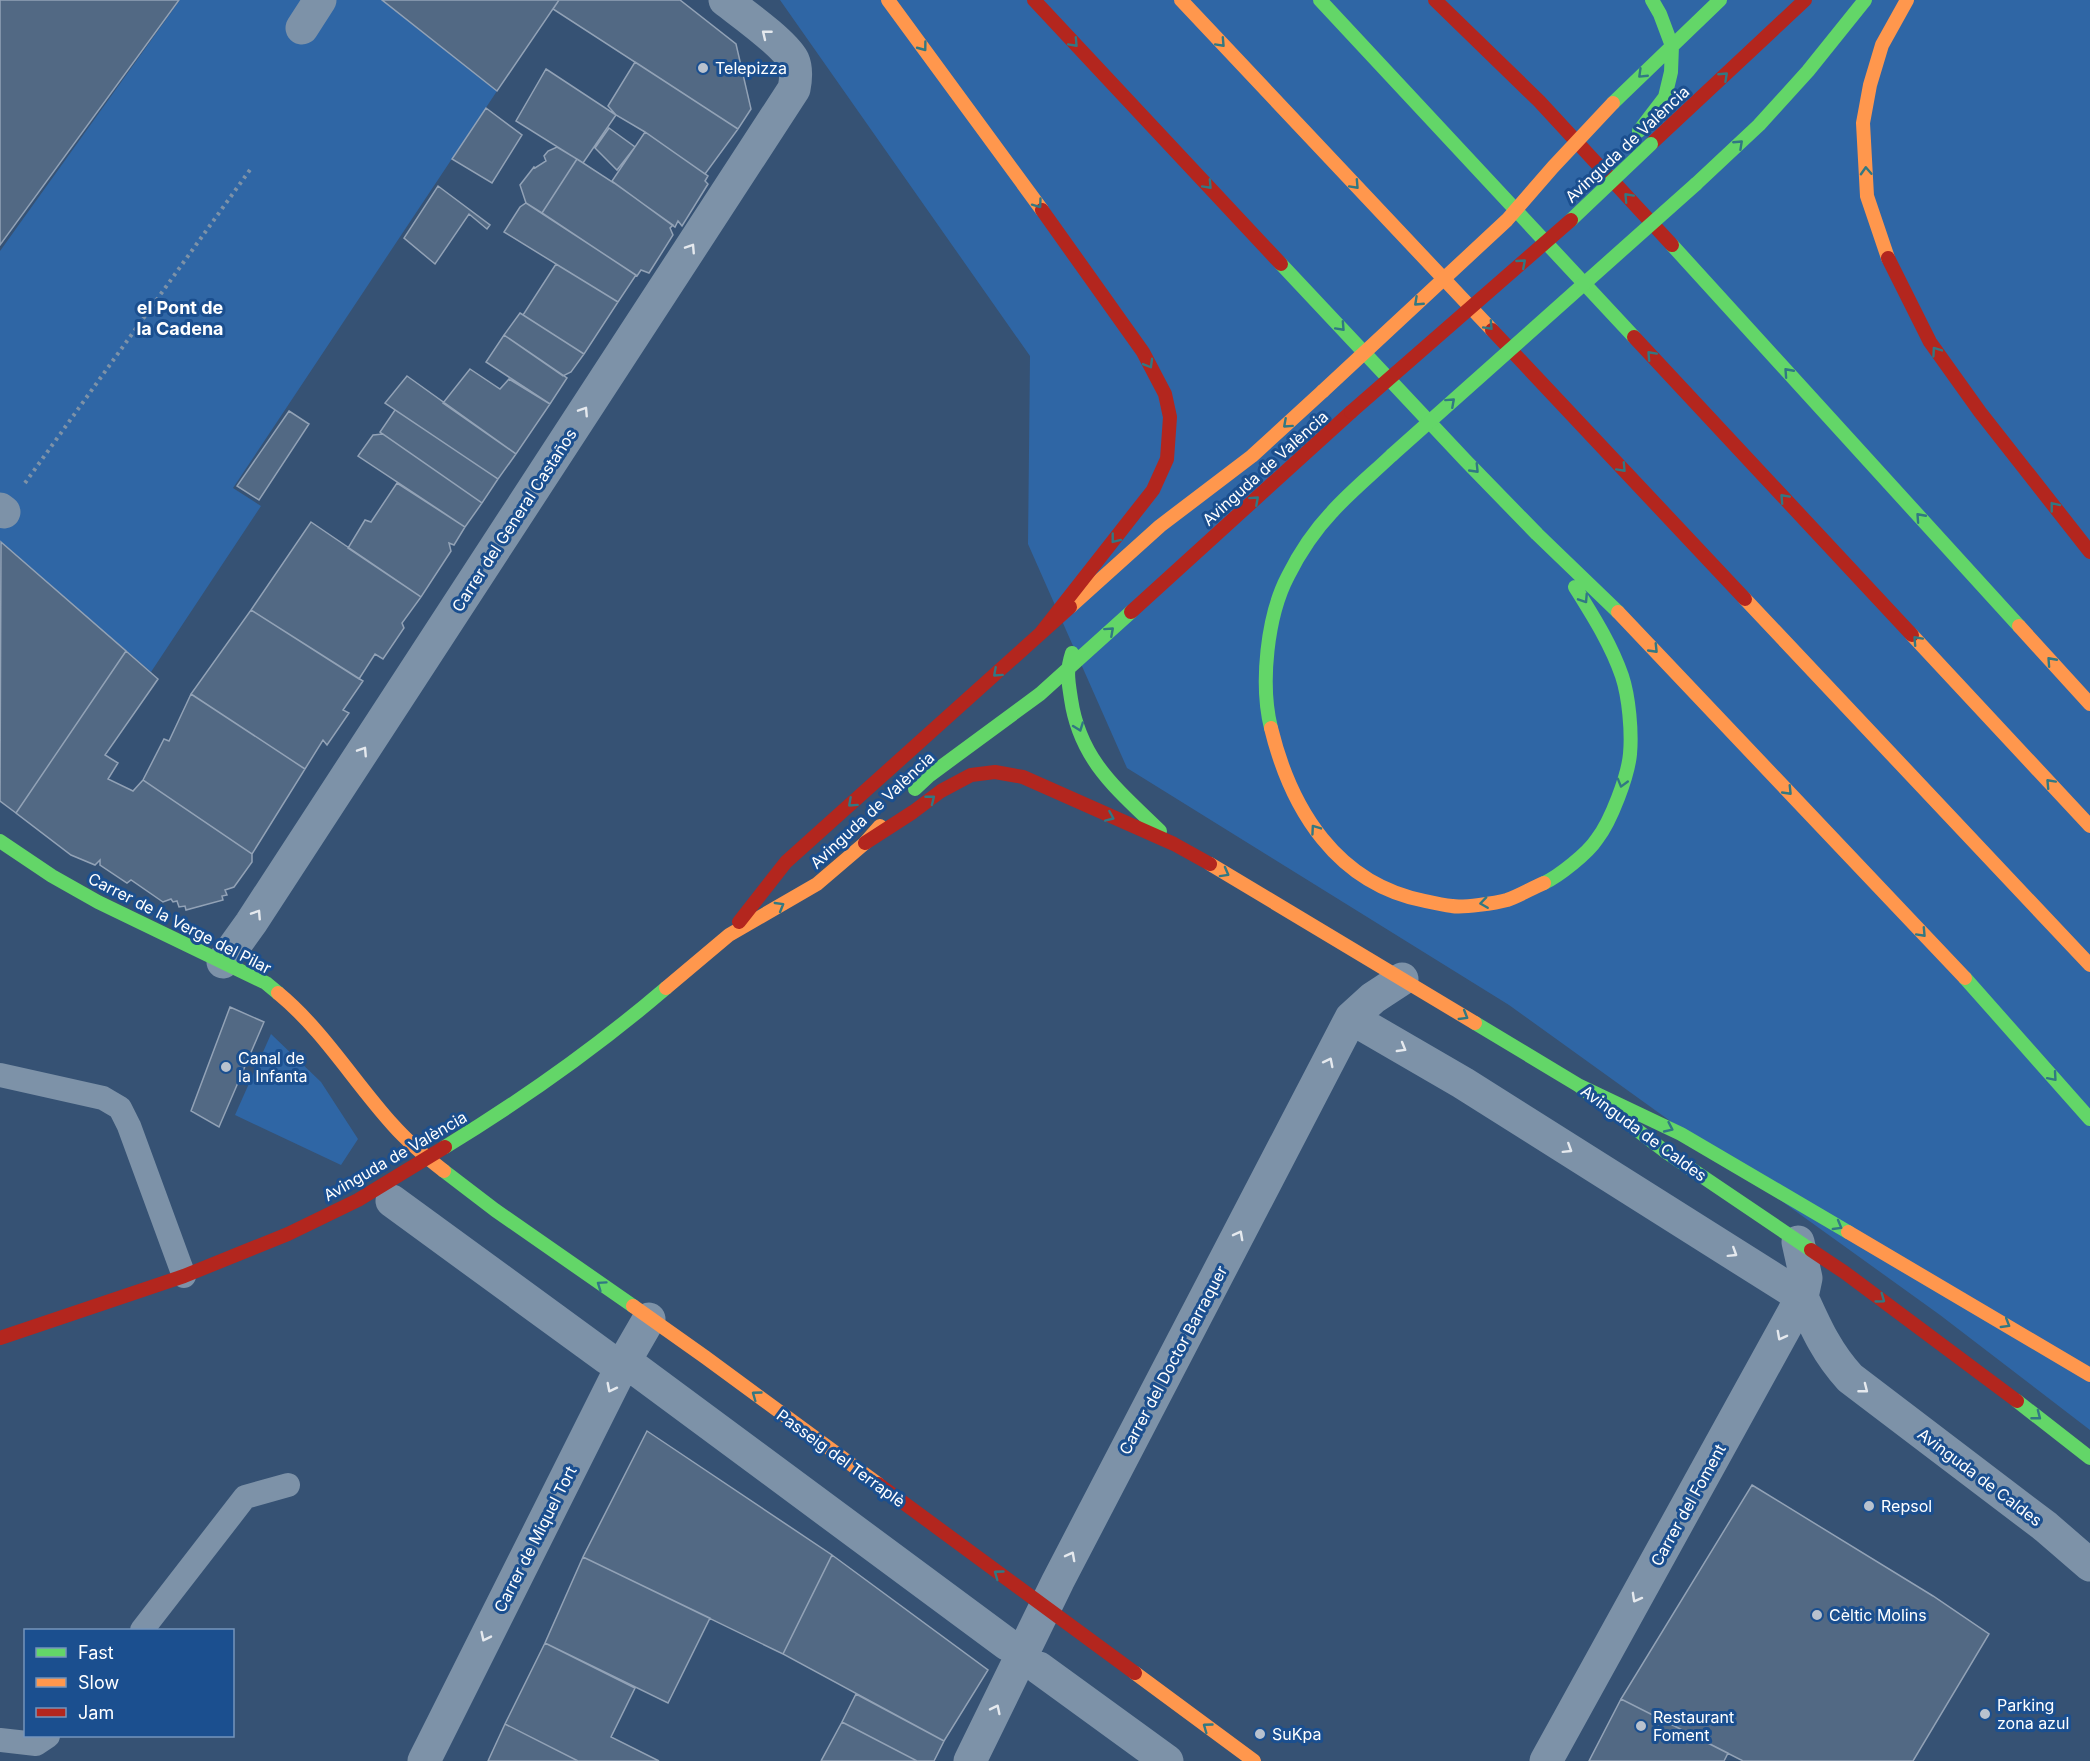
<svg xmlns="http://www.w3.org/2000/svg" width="2090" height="1761" font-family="Inter,sans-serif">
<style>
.green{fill:#2f66a5}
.building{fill:#526984;stroke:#92a2b6;stroke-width:1.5}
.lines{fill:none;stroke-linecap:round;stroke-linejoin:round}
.path{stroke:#7d92a8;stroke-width:4;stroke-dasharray:3 4.5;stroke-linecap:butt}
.lane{stroke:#7d92a8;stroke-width:24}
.street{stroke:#7d92a8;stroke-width:33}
.fast{stroke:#63d668;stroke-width:14}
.slow{stroke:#ff974d;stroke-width:14}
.jam{stroke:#b3261e;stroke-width:14}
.fast-bridge{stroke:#63d668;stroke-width:14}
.slow-bridge{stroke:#ff974d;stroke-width:14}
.jam-bridge{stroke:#b3261e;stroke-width:14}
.oneway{stroke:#e5e9ee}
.oneway2{stroke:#317883}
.poi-dot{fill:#b9c2ce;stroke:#1b4f8f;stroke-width:2}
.labels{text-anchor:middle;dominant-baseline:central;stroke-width:6;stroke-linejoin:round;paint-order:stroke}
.poi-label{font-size:16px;fill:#fff;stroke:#1b4f8f;text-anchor:start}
.street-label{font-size:16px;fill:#fff;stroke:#1b4f8f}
.neighbourhood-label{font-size:18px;font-weight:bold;fill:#fff;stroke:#1b4f8f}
</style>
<rect width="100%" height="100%" fill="#365274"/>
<!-- green -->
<path class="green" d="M180 0H382L497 91 233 488 261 506 151 672 0 541V251Z
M780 0H2090V1430L1940 1315 1509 1005 1127 768 1028 544 1030 356Z
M271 1034 321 1082 358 1139 341 1165 235 1115Z"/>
<!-- building -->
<path class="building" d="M0 0H179L0 245Z
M382 0H559L497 91Z
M559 0H680L736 44 751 109 738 129 553 9Z
M635 62 738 129 705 174 645 132 616 115 608 106Z
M546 69 616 115 583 163 516 121Z
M486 108 522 135 492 183 452 159Z
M609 128 635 147 617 170 595 148Z
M645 132 708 176 705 181 708 184 682 226 678 221 675 227 612 181Z
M557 147 577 159 542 213 526 203 520 185 534 167 535 168 546 161 544 156 548 151Z
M577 159 614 183 673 225 670 228 673 235 649 273 641 270 637 276 542 213Z
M438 186 490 225 487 229 469 214 435 264 404 238Z
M526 203 636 275 618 302 504 232 520 207Z
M556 264 618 302 584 354 523 315Z
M520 313 584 354 571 372 563 376 504 335Z
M504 335 567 378 550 404 486 362Z
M470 369 500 389 509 379 550 404 516 454 443 403Z
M407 376 516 454 498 479 385 403Z
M395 410 498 479 482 503 380 432Z
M289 411 309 424 259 500 237 486Z
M383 434 482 503 465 527 358 456 373 435Z
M397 483 465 527 454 545 449 543 451 551 421 597 348 548 365 520 371 522Z
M311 522 421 597 402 623 404 628 383 659 375 654 359 679 251 610Z
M1 542 126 651 16 813 0 801Z
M251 610 363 681 343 710 349 713 327 745 323 740 305 769 191 694Z
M126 651 158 679 105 755 118 763 108 779 133 791 143 780 252 854V862L234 887 225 890 227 895 222 896 223 900 186 910 185 906 179 907 177 901 173 902 171 899 163 902 131 880 127 883 100 865V860L95 865 71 855 16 813Z
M191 694 305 769 252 854 143 780 164 739 169 741Z
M230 1007 264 1022 219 1127 191 1111Z
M647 1431 832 1555 783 1654 583 1557Z
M1752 1485 1933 1596 1989 1634 1913 1761H1743L1621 1699Z
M832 1555 988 1670 944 1741 783 1654Z
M583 1557 710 1618 668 1703 545 1643Z
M545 1643 635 1688 611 1737 659 1761H578L505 1724Z
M856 1694 944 1741 934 1761H917L842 1722Z
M1621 1699 1728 1753 1724 1761H1589Z
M842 1722 917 1761H821Z
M505 1724 578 1761H488Z"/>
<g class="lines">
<!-- path -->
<path class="path" d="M25 483 252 167"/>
<!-- lane -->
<path class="lane" d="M0 1075 103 1098 120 1108 129 1126 184 1276
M142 1630 245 1497 288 1485
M0 1740 36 1744 48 1736"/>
<!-- street -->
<path class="street" d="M302 28 320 0
M0 509 4 512
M223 962 251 923 794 89C796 79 797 69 793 60 783 42 743 14 725 0
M1351 1018 1463 1083 1802 1297C1816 1328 1827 1353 1850 1378L2046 1527 2090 1565
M392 1201 607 1358
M637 1370 1007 1644
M1039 1668 1167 1761
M424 1761 623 1364 649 1319
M970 1761 1058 1581 1351 1018 1373 998 1402 979
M1546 1761 1802 1297 1806 1278 1798 1242"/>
<!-- fast -->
<path class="fast" d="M1320 0 1634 337
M1613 103 1720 0
M1639 131 1665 97 1671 72 1672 46 1660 14 1652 0
M1696 184 1759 125 1808 71 1865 0
M1672 245 2019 626
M1281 264 1466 461 1537 534 1618 612
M1072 653C1066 672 1068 679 1071 699 1080 761 1118 790 1160 831
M1271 728C1260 684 1267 616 1288 576 1299 554 1315 530 1332 512 1350 492 1372 474 1392 455
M915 789 930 775 1040 694 1131 612
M0 841 52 876 98 902 266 983 278 993
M1544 883C1559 876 1588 853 1597 839 1611 821 1628 776 1630 754 1632 732 1629 697 1622 676 1611 644 1593 616 1575 587
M1965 978 2090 1119
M1475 1023 1578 1085 1666 1152 1811 1250
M1578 1085 1681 1134 1848 1232
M445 1147C522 1100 597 1047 666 988
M444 1171 495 1210 633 1306
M2017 1401 2090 1458"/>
<!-- slow -->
<path class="slow" d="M888 0 1042 210
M1181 0 1492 330
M1888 258 1867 196 1863 123 1870 85 1882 45 1907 0
M1745 599 2090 965
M1070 607 1160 526 1252 456 1323 391
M1618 612 1965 978
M2019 626 2090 704
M1912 635 2090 826
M1271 728C1291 810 1337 884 1425 901 1434 903 1443 905 1452 906 1463 908 1496 903 1507 900 1519 896 1532 888 1544 883
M1210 864 1475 1023
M729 935 817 884 865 843 880 826
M666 988 729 935
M278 993C323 1030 354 1082 393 1125 408 1142 426 1157 444 1171
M1848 1232 2090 1375
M633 1306 705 1357 878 1484
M1135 1673 1254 1761"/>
<!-- jam -->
<path class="jam" d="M1034 0 1281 264
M1435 0 1539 101 1672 245
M1651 144 1805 0
M1888 258 1930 342 1980 412 2090 552
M1492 330 1745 599
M1634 337 1912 635
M1131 612 1351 412
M1040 634 1153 490 1167 459 1170 417 1165 394 1143 352 1042 210
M865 843 913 812 941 791 971 775 995 772 1023 777 1174 844 1210 864
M739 922 786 862 1070 607
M1811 1250 1844 1272 2017 1401
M0 1338 184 1276 288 1234 358 1200 445 1147
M878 1484 1135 1673"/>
<!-- fast-bridge -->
<path class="fast-bridge" d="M1571 220 1651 144
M1392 455 1696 184"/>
<!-- slow-bridge -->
<path class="slow-bridge" d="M1323 391 1507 220 1553 167 1613 103"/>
<!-- jam-bridge -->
<path class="jam-bridge" d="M1351 412 1571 220"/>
</g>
<!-- one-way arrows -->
<defs><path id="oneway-chevron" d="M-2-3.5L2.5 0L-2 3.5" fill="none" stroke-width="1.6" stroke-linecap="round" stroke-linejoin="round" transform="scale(1.5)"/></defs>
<g class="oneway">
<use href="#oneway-chevron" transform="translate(766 34) rotate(-141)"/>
<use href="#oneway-chevron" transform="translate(691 248) rotate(-57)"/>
<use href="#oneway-chevron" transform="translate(584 411) rotate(-57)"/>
<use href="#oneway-chevron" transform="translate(363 751) rotate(-57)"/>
<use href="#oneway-chevron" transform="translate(257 914) rotate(-57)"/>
<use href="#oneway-chevron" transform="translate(1402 1048) rotate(30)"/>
<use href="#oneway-chevron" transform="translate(1329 1062) rotate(-63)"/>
<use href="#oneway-chevron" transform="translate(1568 1149) rotate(32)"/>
<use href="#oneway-chevron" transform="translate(1239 1235) rotate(-62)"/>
<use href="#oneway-chevron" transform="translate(1733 1253) rotate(32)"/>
<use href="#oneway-chevron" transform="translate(1781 1336) rotate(118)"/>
<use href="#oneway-chevron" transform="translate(611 1388) rotate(117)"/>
<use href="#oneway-chevron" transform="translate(1864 1389) rotate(38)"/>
<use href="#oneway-chevron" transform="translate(1071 1556) rotate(-62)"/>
<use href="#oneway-chevron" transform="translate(1636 1598) rotate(119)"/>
<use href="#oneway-chevron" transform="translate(485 1637) rotate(116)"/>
<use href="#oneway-chevron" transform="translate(996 1709) rotate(-64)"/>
</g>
<g class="oneway2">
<use href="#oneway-chevron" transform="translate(1074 43) rotate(47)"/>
<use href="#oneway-chevron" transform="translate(1221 43) rotate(47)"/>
<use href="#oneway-chevron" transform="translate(923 47) rotate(53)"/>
<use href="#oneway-chevron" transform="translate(1642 74) rotate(136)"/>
<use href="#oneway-chevron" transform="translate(1724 76) rotate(-43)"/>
<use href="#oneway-chevron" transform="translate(1739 144) rotate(-43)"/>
<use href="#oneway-chevron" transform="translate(1866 171) rotate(-93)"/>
<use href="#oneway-chevron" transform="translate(1208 185) rotate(47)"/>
<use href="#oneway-chevron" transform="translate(1355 185) rotate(47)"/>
<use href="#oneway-chevron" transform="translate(1628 197) rotate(-133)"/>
<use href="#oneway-chevron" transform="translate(1038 204) rotate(54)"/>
<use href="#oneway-chevron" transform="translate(1522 263) rotate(-41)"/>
<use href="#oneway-chevron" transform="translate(1418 302) rotate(137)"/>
<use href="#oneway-chevron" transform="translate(1489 326) rotate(47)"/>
<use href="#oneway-chevron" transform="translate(1341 327) rotate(47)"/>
<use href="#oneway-chevron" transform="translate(1936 351) rotate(-125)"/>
<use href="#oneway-chevron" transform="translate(1651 355) rotate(-133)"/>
<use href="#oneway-chevron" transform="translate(1149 364) rotate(60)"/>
<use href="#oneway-chevron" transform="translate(1788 372) rotate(-132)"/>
<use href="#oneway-chevron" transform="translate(1451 402) rotate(-42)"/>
<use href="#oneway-chevron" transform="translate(1287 424) rotate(138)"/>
<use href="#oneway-chevron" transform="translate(1622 468) rotate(47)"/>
<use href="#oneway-chevron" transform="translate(1475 469) rotate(46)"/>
<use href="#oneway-chevron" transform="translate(1784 498) rotate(-133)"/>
<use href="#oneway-chevron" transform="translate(1255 500) rotate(-42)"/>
<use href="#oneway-chevron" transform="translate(2054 506) rotate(-128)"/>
<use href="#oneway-chevron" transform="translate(1920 517) rotate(-132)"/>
<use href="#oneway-chevron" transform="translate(1115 539) rotate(128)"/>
<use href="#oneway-chevron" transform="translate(1584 599) rotate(57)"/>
<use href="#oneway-chevron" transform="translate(1110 631) rotate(-42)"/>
<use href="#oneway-chevron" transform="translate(1917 640) rotate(-133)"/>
<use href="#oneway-chevron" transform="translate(1654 649) rotate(46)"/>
<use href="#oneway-chevron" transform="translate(2051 661) rotate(-132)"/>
<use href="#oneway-chevron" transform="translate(997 673) rotate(138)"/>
<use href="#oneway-chevron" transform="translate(1079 727) rotate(70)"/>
<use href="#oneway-chevron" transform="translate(1622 783) rotate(106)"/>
<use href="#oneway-chevron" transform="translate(2050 783) rotate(-133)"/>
<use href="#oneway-chevron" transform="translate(1788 791) rotate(46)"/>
<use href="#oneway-chevron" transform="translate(931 799) rotate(-38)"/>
<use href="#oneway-chevron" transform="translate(852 803) rotate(138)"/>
<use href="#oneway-chevron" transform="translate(1110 817) rotate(23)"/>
<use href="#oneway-chevron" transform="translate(1315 829) rotate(-125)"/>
<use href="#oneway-chevron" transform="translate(1225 873) rotate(29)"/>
<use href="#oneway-chevron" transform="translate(1484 903) rotate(172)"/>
<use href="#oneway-chevron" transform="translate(780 906) rotate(-30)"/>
<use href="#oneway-chevron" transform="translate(1922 933) rotate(47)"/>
<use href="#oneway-chevron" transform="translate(1464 1016) rotate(31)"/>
<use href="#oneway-chevron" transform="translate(2053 1077) rotate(49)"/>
<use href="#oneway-chevron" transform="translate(1669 1128) rotate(25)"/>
<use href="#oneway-chevron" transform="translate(1838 1226) rotate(30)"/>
<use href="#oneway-chevron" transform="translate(601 1285) rotate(-145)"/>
<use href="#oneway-chevron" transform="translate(1881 1299) rotate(36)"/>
<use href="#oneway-chevron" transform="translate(2006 1324) rotate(31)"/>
<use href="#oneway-chevron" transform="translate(756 1395) rotate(-144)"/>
<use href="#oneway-chevron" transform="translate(2037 1416) rotate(38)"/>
<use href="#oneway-chevron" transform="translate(998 1574) rotate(-144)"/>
<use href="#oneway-chevron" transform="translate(1207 1727) rotate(-144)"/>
</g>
<!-- markers -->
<g class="poi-dot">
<circle cx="703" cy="68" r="6"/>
<circle cx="226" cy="1067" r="6"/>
<circle cx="1869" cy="1506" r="6"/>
<circle cx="1817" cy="1615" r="6"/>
<circle cx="1985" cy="1714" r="6"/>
<circle cx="1641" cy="1726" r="6"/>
<circle cx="1260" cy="1734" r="6"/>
</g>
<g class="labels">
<!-- poi labels -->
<g class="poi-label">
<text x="715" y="68">Telepizza</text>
<text x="238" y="1058">Canal de<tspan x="238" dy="18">la Infanta</tspan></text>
<text x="1881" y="1506">Repsol</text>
<text x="1829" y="1615">Cèltic Molins</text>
<text x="1997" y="1705">Parking<tspan x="1997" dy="18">zona azul</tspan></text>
<text x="1653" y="1717">Restaurant<tspan x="1653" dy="18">Foment</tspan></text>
<text x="1272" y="1734">SuKpa</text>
</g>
<!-- street labels -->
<g class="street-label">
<text transform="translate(1627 144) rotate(-43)">Avinguda de València</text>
<text transform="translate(1265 468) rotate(-42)">Avinguda de València</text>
<text transform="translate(514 520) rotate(-57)">Carrer del General Castaños</text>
<text transform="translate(872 810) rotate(-43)">Avinguda de València</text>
<text transform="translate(180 923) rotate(27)">Carrer de la Verge del Pilar</text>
<text transform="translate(1644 1133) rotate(36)">Avinguda de Caldes</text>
<text transform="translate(395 1156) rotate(-30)">Avinguda de València</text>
<text transform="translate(1173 1360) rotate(-62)">Carrer del Doctor Barraquer</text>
<text transform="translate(841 1458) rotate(36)">Passeig del Terraplè</text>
<text transform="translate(1980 1477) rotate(37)">Avinguda de Caldes</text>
<text transform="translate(1688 1505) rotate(-61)">Carrer del Foment</text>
<text transform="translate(535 1539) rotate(-63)">Carrer de Miquel Tort</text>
</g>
<!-- neighbourhood labels -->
<g class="neighbourhood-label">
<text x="180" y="307">el Pont de<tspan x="180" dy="21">la Cadena</tspan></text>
</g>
</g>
<!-- legend -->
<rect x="24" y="1629" width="210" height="108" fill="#1b4f8f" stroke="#7695bc" stroke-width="1.5"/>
<rect x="36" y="1648" width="30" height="9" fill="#63d668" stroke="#7695bc" stroke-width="1.5"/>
<text x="78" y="1659" font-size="18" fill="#ffffff">Fast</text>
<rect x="36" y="1678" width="30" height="9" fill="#ff974d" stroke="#7695bc" stroke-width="1.5"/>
<text x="78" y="1689" font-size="18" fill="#ffffff">Slow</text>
<rect x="36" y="1708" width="30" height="9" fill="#b3261e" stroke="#7695bc" stroke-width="1.5"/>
<text x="78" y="1719" font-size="18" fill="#ffffff">Jam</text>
</svg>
